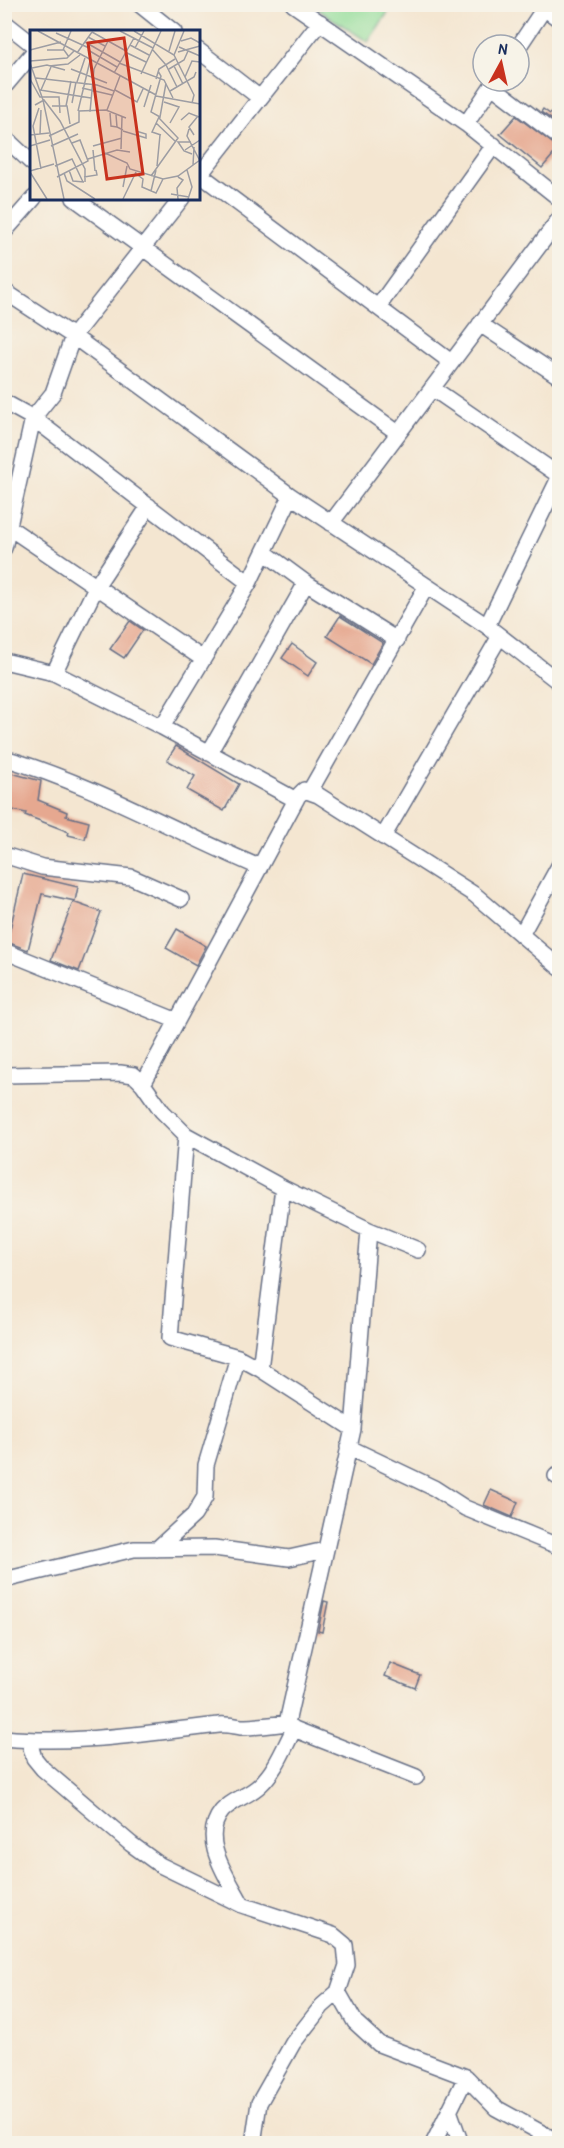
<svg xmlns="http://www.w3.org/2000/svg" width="564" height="2148" font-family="'Patrick Hand',sans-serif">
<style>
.green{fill:#92dd99;stroke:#56867c;stroke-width:1.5}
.building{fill:#e6a890}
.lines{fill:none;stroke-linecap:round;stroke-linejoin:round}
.street-casing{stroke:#676f86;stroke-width:18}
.street{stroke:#fff;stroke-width:15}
.inset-road{fill:none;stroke:#9d9da3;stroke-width:1.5}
.view{fill:#c8321e;fill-opacity:0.15;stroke:#c8321e;stroke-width:3}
.inset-edge{fill:none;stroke:#1b2f5e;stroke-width:3}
</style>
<rect width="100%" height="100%" fill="#f7f3e8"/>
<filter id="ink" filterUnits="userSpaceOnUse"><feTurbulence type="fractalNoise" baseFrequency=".0167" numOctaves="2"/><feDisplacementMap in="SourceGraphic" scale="12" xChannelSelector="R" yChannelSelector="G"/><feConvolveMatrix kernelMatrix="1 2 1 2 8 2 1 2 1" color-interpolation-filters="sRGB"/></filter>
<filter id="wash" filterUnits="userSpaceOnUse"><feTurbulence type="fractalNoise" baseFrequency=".008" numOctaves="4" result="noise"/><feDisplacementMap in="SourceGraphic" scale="24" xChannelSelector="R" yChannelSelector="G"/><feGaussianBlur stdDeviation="1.35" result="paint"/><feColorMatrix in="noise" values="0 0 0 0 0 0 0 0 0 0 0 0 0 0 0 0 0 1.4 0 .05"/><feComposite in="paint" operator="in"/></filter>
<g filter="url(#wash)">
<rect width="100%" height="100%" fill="#f4e6d1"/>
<!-- green -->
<path class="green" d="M311 5H393L368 42Z"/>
<g id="blocks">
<!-- building -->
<path class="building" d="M560 101V125L541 112 543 109 550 114Z
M516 116 559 148 542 168 500 134Z
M340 616 383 643 371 664 327 636Z
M130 621 143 630 124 658 110 649Z
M292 644 317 662 308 676 282 658Z
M176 746 239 784 224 811 187 790 195 776 167 760Z
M4 771 41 781 38 800 67 812 66 816 89 822 85 839 68 835 69 832 25 815 26 813 4 808Z
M23 874 78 887 75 901 42 894 28 950 7 942Z
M73 902 101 912 79 971 51 960Z
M177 929 206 946 196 965 166 948Z
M491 1490 518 1502 512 1517 484 1505Z
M324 1601 328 1602 322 1632 318 1631Z
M390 1663 420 1675 415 1688 385 1676Z"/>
</g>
</g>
<g filter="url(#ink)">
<use href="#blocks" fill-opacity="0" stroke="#676f86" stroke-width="1.5"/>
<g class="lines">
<defs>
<path id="street" d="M139 4 174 32
M293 4 466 124 560 199
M544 8 560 20
M4 22 32 44
M519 46 547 4
M198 50 260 98
M492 86 560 138
M4 87 32 54
M466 124 495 81
M4 137 32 163
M198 173 451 362
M198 177 320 22
M74 198 398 433
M4 232 34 198
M4 291 73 336 291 496 487 626 560 683
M378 307 494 145
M480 324 560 377
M432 388 560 476
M4 402 33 418 249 583
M331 523 560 218
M4 524 203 659
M4 548 33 418 53 393 73 336 182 198
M264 552 306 583 397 640
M487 626 560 476
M4 661 54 673 162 727 296 800
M54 673 97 585 149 506
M162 727 249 583 291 496
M209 753 306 583
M4 758C93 784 174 831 259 867
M310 791 426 587
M383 837 500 636
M4 855 42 867 131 877 181 899
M521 935 560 864
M4 951 175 1020
M4 1075 120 1073 134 1075 143 1084 162 1111 186 1135 283 1188 369 1230 418 1250
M143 1084 298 796 304 790 318 795 475 895 560 968
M186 1135 170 1338 238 1357 260 1369
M283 1188 260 1369 353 1429
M348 1447 434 1488 465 1508 560 1547
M556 1476 560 1478
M157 1549 194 1515 205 1497 206 1465 238 1357
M4 1580 134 1549 214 1548 289 1558 325 1550
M287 1723 353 1429 369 1230
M4 1738C76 1745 148 1733 219 1725 226 1724 234 1726 241 1727 256 1727 272 1725 287 1723L294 1729 416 1777
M29 1741 34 1758 43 1769 131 1844 160 1865 242 1905 333 1935 345 1945 347 1965 338 1992 355 2022 379 2044 466 2077 496 2108 560 2143
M242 1905C229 1879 198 1840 222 1811 233 1799 249 1796 260 1785 276 1770 284 1748 294 1729
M450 2113 461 2144
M253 2144 259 2103 293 2043 322 2006 338 1992
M433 2144 466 2077"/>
</defs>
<!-- street casing -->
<use href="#street" class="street-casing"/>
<!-- street -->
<use href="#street" class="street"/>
</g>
</g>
<!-- overview -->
<g transform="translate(30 30)">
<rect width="170" height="170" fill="#f4e6d1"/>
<path class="inset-road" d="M8 1 126 65M90 1 123 18M104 1 144 25 164 65 162 73M62 2 96 21M26 3 59 18M58 7 75 16M151 11 161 8 170 13M55 12 90 32M100 15 119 25M149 17 170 26M105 18 114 1M122 19 136 35 147 57M0 20 31 12M17 20H34L39 27M33 20 41 1M58 20 87 37M139 21 145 1M95 22 116 32M148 22 170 16M47 23 62 2M144 25 154 1M0 31 37 28 44 21M0 33 13 70 34 169M89 33 134 50 143 68M19 36 38 34 50 25M144 36 153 54M2 38 17 35 35 40M41 39 77 53M139 39 154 30 158 21M128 41 131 46 121 82 130 87 136 53M84 43 104 8M111 44 131 1M155 47 162 31 170 32M6 48 67 55 84 61M0 49 10 67H29L30 83M126 49 129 39 145 29M47 52 55 28M52 58 82 65M10 60 61 68M11 60 21 37M85 60 107 72 113 59M140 61 164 47 166 42M126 66 170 74M134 72 149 77 140 93M42 73 46 52M5 75 14 70 30 91 55 139V152M22 76H37L40 94M36 76 41 51M114 77 121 55M9 78 3 96 11 139M77 80 90 46M48 81 60 31M60 82 64 39 78 11M80 83 81 96 87 97M86 85 87 97 93 100M129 87 122 102 131 105M151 90 159 83 169 87M126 93 146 112M159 99 157 106 170 131M93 101 116 108V104L106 101M10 104 11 80M0 105 19 103M164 105 159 97 168 86M19 106 49 92V81L76 80 96 88M161 112H148L154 121 162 124M0 116 20 110M21 116 48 104M63 116 92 108M91 119 92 87M63 120 65 141M155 120 170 110M75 123 97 133 100 139 133 149 148 146 170 130M58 129 87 120 100 122M163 135 164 117M25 136 42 129 53 152M127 136 130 105M39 140 43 151 54 152M157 140 162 157 158 169M0 141 24 134M0 142 17 169M34 143 37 151 65 169M105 143 113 149 112 157 126 163 133 149M121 146 148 108 129 88M27 147 58 131 50 110 42 113M54 147 67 145 66 140M148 147 153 150 147 158 148 169M93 157 97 136M121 161 126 140M141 164 159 167M93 169 106 142"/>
<path class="view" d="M94 8 113 144 77 149 58 13Z"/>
<rect width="170" height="170" class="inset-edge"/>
</g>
<!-- margin -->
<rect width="564" height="2148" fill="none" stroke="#f7f3e8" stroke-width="24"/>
<!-- north arrow -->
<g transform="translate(501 63) rotate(8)"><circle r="28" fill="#f7f3e8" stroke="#9fa5b1" stroke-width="1.5"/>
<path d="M0-4.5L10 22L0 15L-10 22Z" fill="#c8321e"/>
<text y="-9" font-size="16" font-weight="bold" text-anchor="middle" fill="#1b2f5e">N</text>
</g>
</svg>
